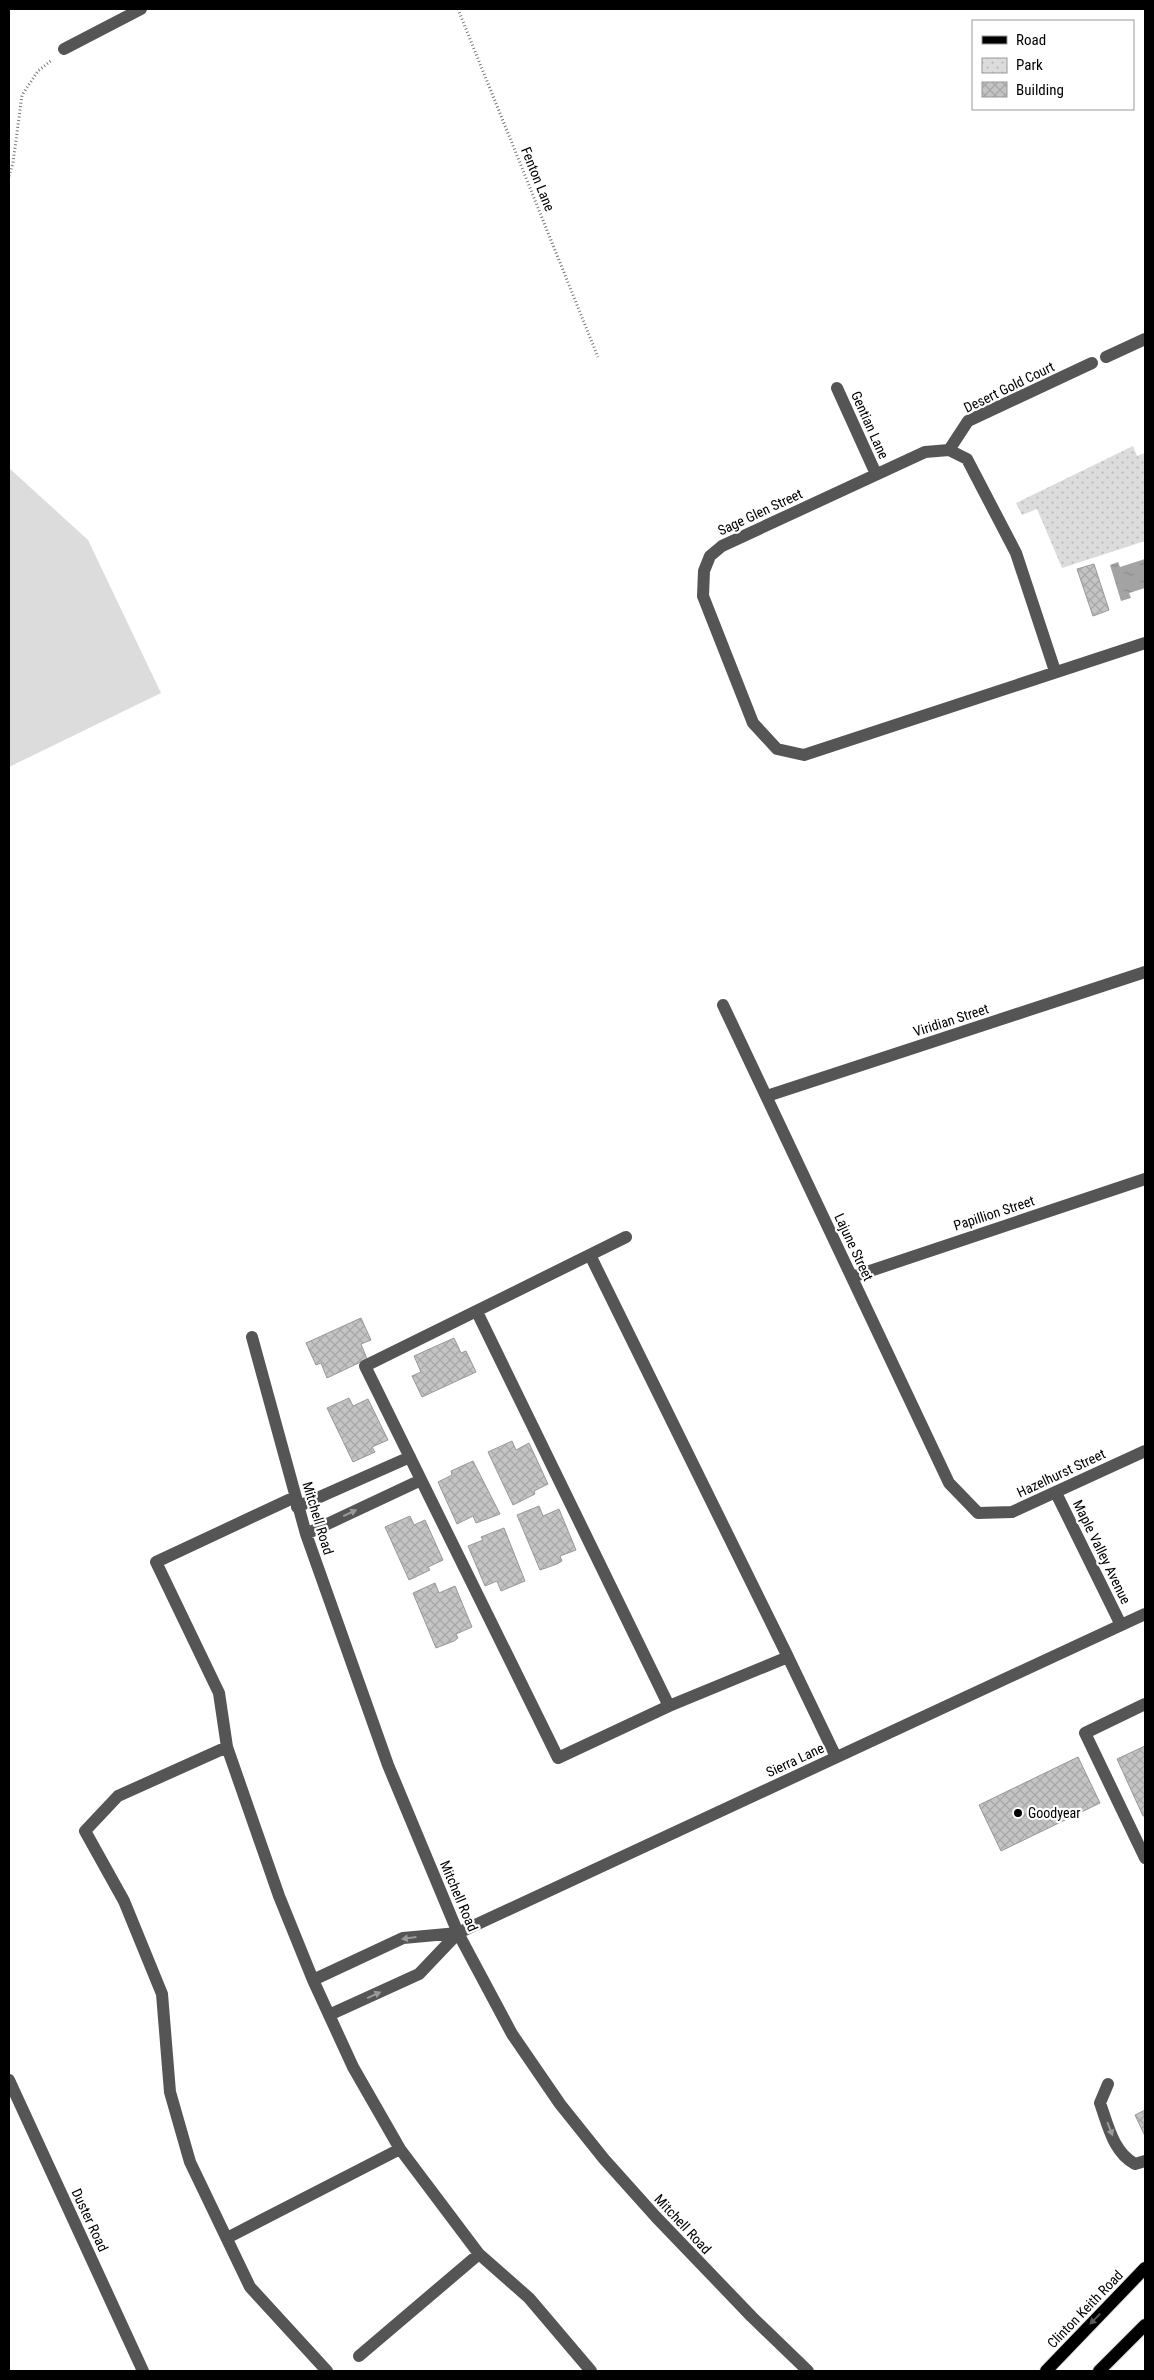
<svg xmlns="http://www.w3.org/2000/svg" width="1154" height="2380" font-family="'Roboto Condensed',sans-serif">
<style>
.grass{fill:#dcdcdc}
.park{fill:url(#park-dots)}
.water{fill:url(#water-ripples)}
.building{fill:url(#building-cross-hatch);stroke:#999}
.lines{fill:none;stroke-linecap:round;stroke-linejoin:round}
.major-casing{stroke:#dbdbdb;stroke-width:14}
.path{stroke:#777;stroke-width:3;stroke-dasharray:1 2.5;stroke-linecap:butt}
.minor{stroke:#555;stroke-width:12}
.major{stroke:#000;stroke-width:12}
.oneway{fill:#999}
.oneway2{fill:#595959}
.poi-dot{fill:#000;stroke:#fff;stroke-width:2}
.labels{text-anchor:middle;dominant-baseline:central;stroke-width:4.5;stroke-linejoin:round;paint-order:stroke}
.street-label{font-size:14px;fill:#000;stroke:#fff}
.poi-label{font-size:14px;fill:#000;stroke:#fff;text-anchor:start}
</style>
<defs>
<pattern id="park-dots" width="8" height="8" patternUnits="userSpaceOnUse" patternTransform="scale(1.25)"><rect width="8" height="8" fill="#dcdcdc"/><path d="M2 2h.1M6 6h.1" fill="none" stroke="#bbb" stroke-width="1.8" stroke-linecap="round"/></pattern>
<pattern id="water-ripples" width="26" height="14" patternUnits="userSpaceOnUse" patternTransform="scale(1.25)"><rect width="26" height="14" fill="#a3a3a3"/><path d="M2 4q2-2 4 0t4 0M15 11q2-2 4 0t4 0" fill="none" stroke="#8b8b8b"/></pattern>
<pattern id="building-cross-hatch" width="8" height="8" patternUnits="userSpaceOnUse" patternTransform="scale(1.25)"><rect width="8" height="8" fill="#c4c4c4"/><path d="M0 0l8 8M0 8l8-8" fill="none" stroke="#a7a7a7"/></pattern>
</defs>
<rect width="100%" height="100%" fill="#fff"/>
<!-- grass -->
<path class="grass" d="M9 468 88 540 161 693 9 767Z"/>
<!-- park -->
<path class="park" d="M1133 446 1137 456 1145 453V541L1062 568 1037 509 1022 515 1016 503Z"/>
<!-- water -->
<path class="water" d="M1145 559V588L1129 593 1131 598 1121 601 1110 565 1118 562 1120 567Z"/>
<!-- building -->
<path class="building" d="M1094 564 1109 610 1093 616 1077 569Z
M361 1318 371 1340 361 1344 367 1359 327 1378 321 1363 316 1365 306 1343Z
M454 1338 461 1353 466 1351 476 1372 422 1397 412 1376 421 1372 414 1356Z
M349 1398 353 1406 368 1399 388 1440 372 1447 375 1452 353 1462 327 1408Z
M512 1441 516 1450 529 1443 548 1484 534 1491 535 1494 513 1505 488 1452Z
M473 1461 500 1514 476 1523 473 1516 457 1524 438 1482 452 1475 451 1471Z
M539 1506 543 1516 559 1509 576 1550 560 1556 562 1561 557 1564 540 1570 517 1515Z
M410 1516 414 1525 425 1520 443 1560 428 1567 430 1570 409 1580 385 1527Z
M504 1528 525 1581 501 1591 497 1581 485 1586 468 1546 483 1540 481 1537Z
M435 1583 439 1593 455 1586 472 1627 456 1634 458 1638 454 1641 436 1648 413 1593Z
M1145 1746V1816H1143L1117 1759Z
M1078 1757 1100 1803 1001 1851 979 1805Z
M1145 2110V2136L1135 2115Z"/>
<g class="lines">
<defs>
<path id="major" d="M1046 2371 1145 2268
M1099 2371 1145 2325"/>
</defs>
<!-- major casing -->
<use href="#major" class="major-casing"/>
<!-- path -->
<path class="path" d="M458 9 598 357
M9 176 13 163 22 95 38 71 52 60"/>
<!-- minor -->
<path class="minor" d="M64 49 141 9
M1106 357 1145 339
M837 388 876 474
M949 450 968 421 1092 363
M1055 671 1016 553 967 459 949 450 925 452 722 546 710 556 704 571 703 596 753 723 777 749 804 755 1145 643
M723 1005 949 1483 978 1513 1012 1512 1145 1451
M767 1096 1145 972
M626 1237 365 1366 558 1758 669 1706
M852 1277 1145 1179
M477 1312 669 1706 788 1657 590 1255
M252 1337 306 1534 388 1765 458 1933 512 2034 560 2104 604 2159 656 2217 752 2317 808 2371
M1056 1493 1121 1625
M295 1497 156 1562 219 1693 227 1747 279 1896 313 1980 353 2067 400 2149 479 2254 529 2298 591 2371
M297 1507 410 1457
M306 1534 421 1480
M788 1657 836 1757
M1145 1704 1085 1733 1145 1858
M227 1747 118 1796 85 1831 124 1901 162 1994 170 2092 190 2162 250 2287 327 2371
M313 1980 403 1938 458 1933 1145 1614
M329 2015 419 1974 458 1933
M9 2080 143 2371
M1108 2084 1100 2103C1108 2125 1113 2152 1135 2164L1145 2161
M227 2238 400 2149
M359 2356 479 2254"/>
<!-- major -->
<use href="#major" class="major"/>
</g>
<!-- one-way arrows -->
<defs><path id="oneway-solid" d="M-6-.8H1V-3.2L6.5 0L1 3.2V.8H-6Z" transform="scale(1.25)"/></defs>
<g class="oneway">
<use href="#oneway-solid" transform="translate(350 1513) rotate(-25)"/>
<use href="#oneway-solid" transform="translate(409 1938) rotate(172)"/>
<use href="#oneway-solid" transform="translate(374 1995) rotate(-24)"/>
<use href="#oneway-solid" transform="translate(1110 2129) rotate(69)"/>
</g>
<use class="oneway2" href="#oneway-solid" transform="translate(1095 2319) rotate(134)"/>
<!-- markers -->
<circle class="poi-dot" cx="1018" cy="1813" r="5"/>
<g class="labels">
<!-- street labels -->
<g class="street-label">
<text transform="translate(538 179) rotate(68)">Fenton Lane</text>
<text transform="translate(1009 387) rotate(-26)">Desert Gold Court</text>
<text transform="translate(870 425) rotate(66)">Gentian Lane</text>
<text transform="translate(760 512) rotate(-25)">Sage Glen Street</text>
<text transform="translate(951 1020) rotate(-18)">Viridian Street</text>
<text transform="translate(994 1213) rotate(-18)">Papillion Street</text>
<text transform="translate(854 1247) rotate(65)">Lajune Street</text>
<text transform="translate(1061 1473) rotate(-25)">Hazelhurst Street</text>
<text transform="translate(318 1518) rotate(73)">Mitchell Road</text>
<text transform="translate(1102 1552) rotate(64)">Maple Valley Avenue</text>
<text transform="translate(795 1760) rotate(-25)">Sierra Lane</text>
<text transform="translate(459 1896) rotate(67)">Mitchell Road</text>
<text transform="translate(90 2220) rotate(65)">Duster Road</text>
<text transform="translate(683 2224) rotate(47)">Mitchell Road</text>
<text transform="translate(1085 2309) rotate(-46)">Clinton Keith Road</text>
</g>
<!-- poi labels -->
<g class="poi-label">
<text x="1028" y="1813">Goodyear</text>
</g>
</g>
<!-- border -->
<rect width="1154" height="2380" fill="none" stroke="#000000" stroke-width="20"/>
<!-- legend -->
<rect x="972" y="20" width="162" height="90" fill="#ffffff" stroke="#999999"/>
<rect x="982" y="36" width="25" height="8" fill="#000000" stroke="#999999"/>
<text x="1016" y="45" font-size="15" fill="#000000">Road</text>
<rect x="982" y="58" width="25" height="15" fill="url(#park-dots)" stroke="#999999"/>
<text x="1016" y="70" font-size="15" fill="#000000">Park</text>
<rect x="982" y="82" width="25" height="15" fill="url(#building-cross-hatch)" stroke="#999999"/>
<text x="1016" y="95" font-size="15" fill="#000000">Building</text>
</svg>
